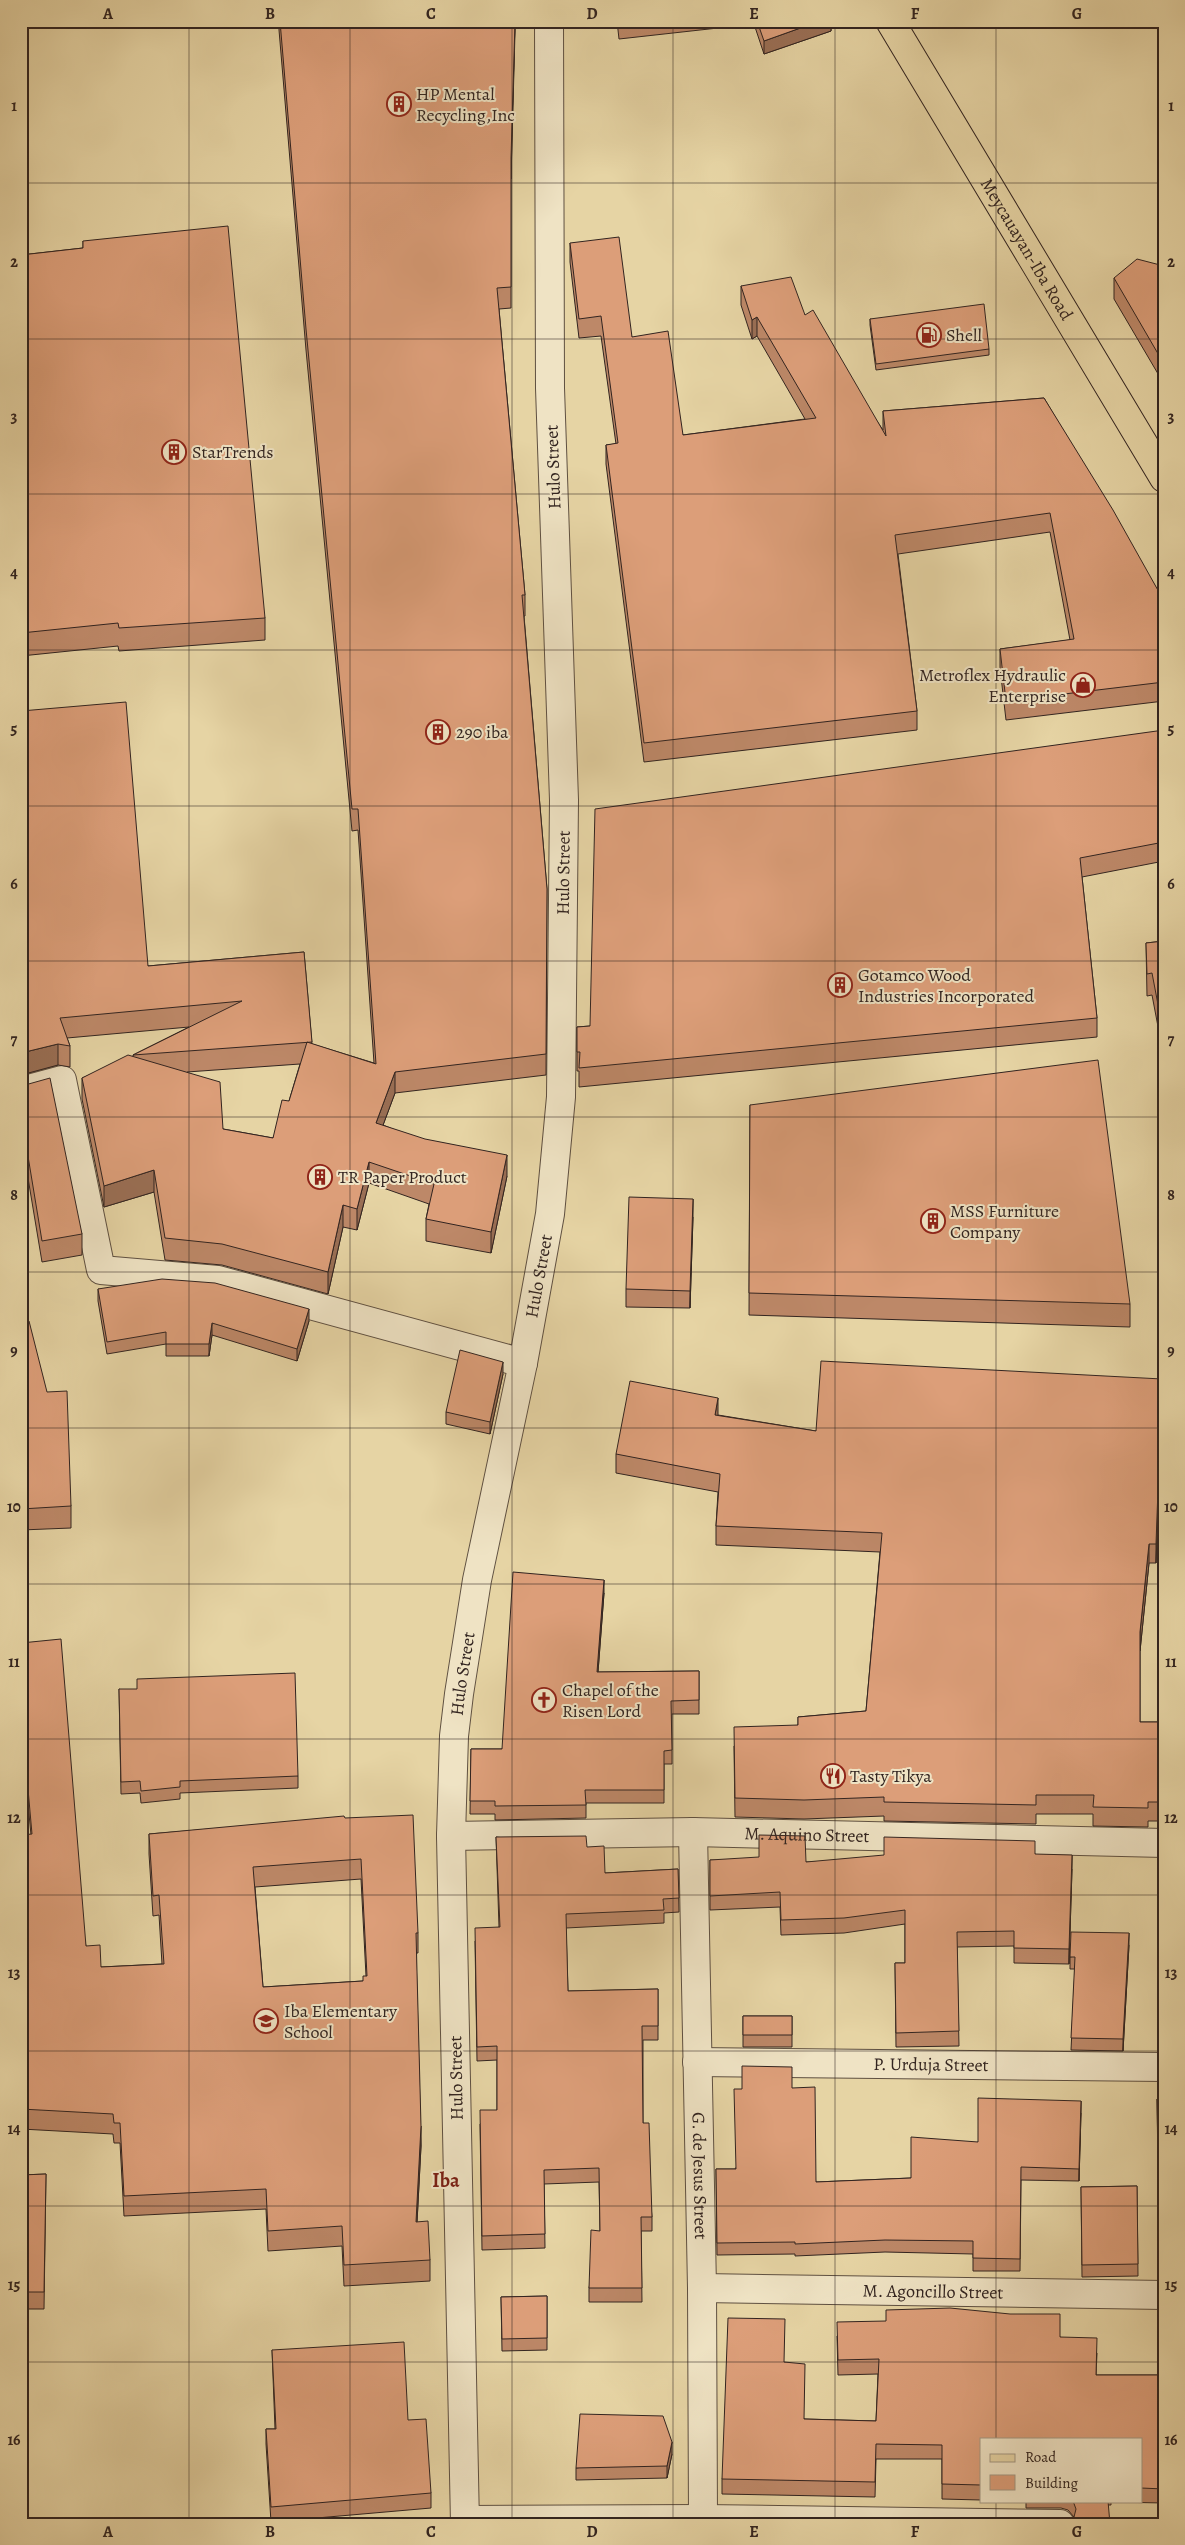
<svg xmlns="http://www.w3.org/2000/svg" width="1185" height="2545" font-family="Alegreya,serif">
<style>
.lines{fill:none;stroke-linecap:round;stroke-linejoin:round}
.minor-casing{stroke:#5f5041;stroke-width:30}
.major-casing{stroke:#322420;stroke-width:30}
.minor{stroke:#efe3c4;stroke-width:28}
.major{stroke:#e6d4a4;stroke-width:28}
.wall{fill:#bd8868;stroke:#322420;fill-rule:evenodd}
.shaded-wall{fill:#9a6f55;stroke:#322420}
.building{fill:#dc9e79;stroke:#322420;fill-rule:evenodd}
.grid{fill:none;stroke:#322420;stroke-width:1;stroke-opacity:0.55}
.labels{text-anchor:middle;dominant-baseline:central;stroke-width:4;stroke-linejoin:round;paint-order:stroke}
.poi-label{font-size:18px;fill:#322420;stroke:#efe3c4;text-anchor:start}
.street-label{font-size:18px;fill:#322420;stroke:#efe3c4}
.quarter-label{font-size:20px;font-weight:bold;fill:#7a1f14;stroke:#efe3c4}
.neatline{fill:none;stroke:#322420;stroke-width:2}
.grid-label{font-size:16px;text-anchor:middle;font-weight:bold;fill:#322420}
</style>
<rect width="100%" height="100%" fill="#e6d4a4"/>
<filter id="stains"><feTurbulence type="fractalNoise" baseFrequency=".004" numOctaves="4"/><feColorMatrix values="0 0 0 0 .2 0 0 0 0 .09 0 0 0 0 .02 0 0 0 .5 -.17"/></filter>
<radialGradient id="worn" r=".72"><stop offset=".6" stop-color="#630" stop-opacity="0"/><stop offset="1" stop-color="#630" stop-opacity=".3"/></radialGradient>
<g class="lines">
<defs>
<g id="minor">
<path d="M21 1091 62 1080 101 1270 218 1280 523 1363"/>
<path id="s1" d="M693 1832 702 2288 703 2519"/>
<path id="s2" d="M451 1836 693 1832 1164 1843"/>
<path id="s3" d="M697 2062 1164 2067"/>
<path id="s4" d="M702 2288 1164 2295"/>
<path d="M465 2520 703 2519 1060 2524"/>
<path id="s5" d="M465 2524 451 1836 454 1736 459 1694 477 1580 523 1363 550 1214 561 1097 564 800 550 388 549 21"/>
</g>
<g id="major">
<path id="s6" d="M890 21 1164 478"/>
</g>
</defs>
<!-- minor casing -->
<use href="#minor" class="minor-casing"/>
<!-- major casing -->
<use href="#major" class="major-casing"/>
<!-- minor -->
<use href="#minor" class="minor"/>
<!-- major -->
<use href="#major" class="major"/>
</g>
<!-- wall -->
<path class="wall" d="M279 21H515L511 176V308L499 309 525 595V616H524L547 889 546 1075 395 1093 383 1125 507 1176 491 1253 426 1241V1219L429 1204 369 1183 357 1230 343 1227 328 1294 222 1265 165 1260 154 1192 104 1207 82 1099V1078L133 1057V1055L189 1027 67 1038 70 1046V1067L58 1065 21 1075V711L148 966 304 952 312 1044 374 1063 358 830 352 831 306 350 279 30ZM300 1064 289 1101 273 1138 223 1129 187 1072Z
M617 21H831V31L764 54 754 24 619 39Z
M83 241 265 618V640L119 651 118 646 21 656V255L83 248Z
M570 243 632 337 683 435 805 419 757 336 752 339 741 305V286L805 315 883 430V411L1044 398 1164 601V701L1006 720 1000 668V649L1070 640 1050 532 898 554 917 711V730L644 762 606 464V445L616 444 601 336 579 338 570 262Z
M1164 266V384L1114 299V278Z
M870 319 989 349V355L876 370 870 325Z
M1164 730V861L1082 877 1097 1018V1037L579 1087V1071H577V1027L590 1026Z
M1164 941V1058L1152 995 1147 996 1146 943Z
M21 1085 82 1234V1255L42 1262 25 1160Z
M750 1105 1130 1304V1327L749 1315Z
M693 1217 690 1308 626 1307V1289Z
M98 1289 309 1321 297 1361 212 1335 209 1356H166V1344L107 1354 98 1301Z
M21 1323 71 1506V1528L21 1530Z
M503 1374 490 1434 446 1424V1412Z
M1162 1398 1156 1563H1149L1140 1651V1722H1164V1821H1148V1827L1093 1826V1814H1036V1824L884 1821V1816L804 1819 735 1817 734 1746 798 1725V1717L866 1711 880 1552 716 1545V1526L718 1492 616 1473V1454L718 1415 816 1431Z
M604 1593 598 1672 699 1671V1714H672V1764H664V1803H586V1818L495 1820V1814H470L471 1749H502Z
M21 1643 86 1946 101 1967 162 1964 159 1915 153 1916 149 1854V1834L345 1818 418 1933V1953H416L421 2146 417 2222 430 2260V2281L344 2286 342 2246 268 2251 266 2209 124 2216 120 2143H114L113 2134 21 2129V1835H31L21 1730ZM361 1879 366 1976 363 1981 263 1987 255 1887Z
M119 1689 298 1776V1788L180 1793V1799L141 1803 140 1793 121 1794Z
M496 1837 587 1847 605 1873 678 1869 679 1912 664 1913V1923L566 1928 568 1991 658 1989V2040H643V2123L652 2217V2231H641L642 2302H589V2288L600 2231 599 2182 544 2184 545 2248 482 2250 480 2124 497 2110V2060L477 2061 475 1941 499 1927Z
M1035 1854 1072 1869 1069 1964 1014 1963V1946L957 1947 959 2046 896 2047 895 1963H905V1924L844 1933 781 1935 780 1907 710 1910V1860L806 1862Z
M1129 1945 1123 2051 1071 2050 1075 1969H1070V1957Z
M743 2016H792V2047H743Z
M792 2088 816 2182 911 2178 978 2142 1081 2113 1079 2181 1021 2180 1020 2271H973V2254L885 2252 795 2256V2254L717 2255 716 2169H735Z
M1157 2099H1164V2170H1158Z
M46 2174 44 2309H21V2175Z
M1137 2186 1138 2276 1082 2277 1081 2187Z
M547 2296V2350L502 2351 501 2297Z
M837 2336 1060 2337 1097 2353 1096 2375H1164V2503L1111 2502V2505H1108L1068 2523 1074 2517 1068 2510 1061 2508H1026V2501H1141V2439H981V2500L942 2499V2459H876L875 2497 722 2494V2479L785 2362 804 2419 876 2421 878 2374 838 2375Z
M272 2350 408 2420 431 2493V2508L271 2522 266 2444V2429H275Z
M672 2454 667 2478 576 2480V2468Z"/>
<!-- shaded-wall -->
<path class="shaded-wall" d="M515 21V32L511 179V158Z
M820 21H831V31L764 54V41Z
M757 317V336L752 339V320Z
M58 1044V1065L21 1075V1053Z
M395 1072V1093L376 1144V1123Z
M25 1138V1160L21 1161V1139Z
M507 1155V1176L491 1253V1232Z
M369 1162V1183L357 1230V1209Z
M154 1170V1192L104 1207V1186Z
M693 1199V1217L690 1308V1291Z
M343 1205V1227L328 1294V1272Z
M309 1309V1321L297 1361V1349Z
M212 1323V1335L209 1356V1344Z
M503 1362V1374L490 1434V1422Z
M1162 1379V1398L1156 1563V1544Z
M718 1398V1417L715 1415Z
M1149 1544V1563L1140 1651V1632Z
M604 1580V1593L597 1685V1672Z
M1072 1855V1869L1069 1964V1949Z
M1129 1933V1945L1123 2051V2039Z
M1081 2101V2113L1079 2181V2169Z
M421 2126V2146L416 2242V2222Z
M672 2442V2454L667 2478V2466Z"/>
<!-- building -->
<path class="building" d="M280 21H515L511 158V287L497 288 525 595H522L547 889 546 1054 395 1072 376 1123 425 1139 507 1155 491 1232 426 1219 434 1184 369 1162 357 1209 343 1205 328 1272 222 1244 165 1238 154 1170 104 1186 82 1078 128 1055 220 1082 223 1129 273 1138 282 1100 289 1101 307 1042 376 1064 358 809H352L306 329Z
M619 21H658L619 25Z
M757 21H820L764 41Z
M228 226 265 618 119 628 118 623 21 633V255L83 248V241Z
M619 237 632 337 668 331 683 435 816 418 757 317 752 320 741 286 791 277 805 315 813 310 886 436 883 411 1044 398 1113 510 1164 601V682L1006 701 1000 649 1074 639 1050 513 895 535 917 711 644 743 606 445 618 443 601 316 579 319 570 243Z
M1137 259 1164 266V364L1114 278Z
M984 304 989 349 876 364 870 319Z
M126 702 148 966 304 952 312 1042 133 1055 242 1001 60 1018 70 1046 58 1044 21 1053V711Z
M1164 730V842L1080 858 1097 1018 579 1068 580 1052H577V1027L590 1026 595 809Z
M1164 941V1036L1152 973 1147 974 1146 943Z
M1098 1060 1130 1304 749 1293 750 1105Z
M50 1078 82 1234 42 1241 25 1138 21 1139V1085H25Z
M629 1197 693 1199 690 1291 626 1289Z
M162 1279 215 1283 309 1309 297 1349 212 1323 209 1344H166V1332L107 1342 98 1289Z
M29 1321 47 1392 67 1391 71 1506 21 1509V1323Z
M460 1350 503 1362 490 1422 446 1412Z
M821 1361 1162 1379 1156 1544H1149L1140 1632V1722H1164V1802H1148V1808L1093 1807 1094 1795H1036V1805L884 1802V1797L804 1800 735 1798 734 1727 798 1725V1717L866 1711 882 1533 716 1526 720 1474 616 1454 630 1381 718 1398 715 1415 816 1431Z
M513 1572 604 1580 597 1672 699 1671V1700L671 1701 672 1750 664 1751V1790H585L586 1805 495 1806V1801H470L471 1749H502Z
M61 1639 86 1946 100 1945 101 1967 164 1964 159 1895 153 1896 149 1834 344 1816 345 1818 413 1815 418 1933H416L421 2126 416 2222 428 2221 430 2260 344 2265 342 2226 268 2231 266 2189 124 2196 120 2123H114L113 2114 21 2109V1835L32 1834 21 1710V1643ZM361 1859 367 1976H363V1981L263 1987 253 1867Z
M295 1673 298 1776 180 1781V1787L141 1791 140 1781 121 1782 119 1689H137V1679Z
M759 1835 805 1836 806 1862 884 1855V1837L1035 1841V1854L1072 1855 1069 1949 1014 1948V1931L957 1932 959 2031 896 2033 895 1963H905V1910L844 1918 781 1920 780 1892 710 1896V1860L759 1857Z
M586 1836 587 1847 604 1846 605 1873 678 1869 679 1898 663 1899 664 1910 566 1914 568 1991 658 1989V2026H642L643 2123H649L652 2217H641L642 2288H589L591 2230 600 2231 599 2168 544 2170 545 2234 482 2236 480 2110H497V2046L477 2047 475 1928 500 1927 496 1837Z
M1071 1932 1129 1933 1123 2039 1071 2038 1075 1957H1070Z
M743 2016H792V2035H743Z
M742 2066 792 2067V2088L815 2087 816 2182 911 2178V2137L978 2142V2098L1081 2101 1079 2169 1021 2167 1020 2259 973 2258V2241L885 2240 795 2244V2242L717 2243 716 2169H736L734 2089H742Z
M1157 2099H1164V2156H1158Z
M46 2174 44 2292H21V2175Z
M1137 2186 1138 2264 1082 2265 1081 2187Z
M547 2296V2338L502 2339 501 2297Z
M950 2308 1010 2314H1060V2337L1097 2338 1096 2375H1164V2489L1141 2488V2439H981V2485L942 2484V2445L876 2444 875 2482 722 2479 728 2318 785 2319 784 2362 805 2364 804 2419 876 2421 879 2359 838 2360 837 2322 886 2321V2310Z
M404 2342 408 2420 426 2419 431 2493 271 2507 266 2429H276L272 2350Z
M580 2414 663 2416 672 2442 667 2466 576 2468Z
M1073 2501H1108L1110 2524H1064L1068 2523 1074 2517 1076 2509Z"/>
<!-- grid -->
<path class="grid" d="M189 21V2524M350 21V2524M512 21V2524M673 21V2524M835 21V2524M996 21V2439M21 183H1164M21 339H1164M21 494H1164M21 650H1164M21 806H1164M21 961H1164M21 1117H1164M21 1272H1164M21 1428H1164M21 1584H1164M21 1739H1164M21 1895H1164M21 2051H1164M21 2206H1164M21 2362H1164M996 2501V2524"/>
<!-- icons -->
<defs>
<symbol id="building-ring" viewBox="-11 -11 22 22"><circle r="9.5" fill="#efe3c4" stroke="#8f2418" stroke-width="1.5"/><path d="M-4-6H4V6H1V3H-1V6H-4ZM-2.5-4.3h1.7v1.8h-1.7ZM.8-4.3h1.7v1.8H.8ZM-2.5-1h1.7V.8h-1.7ZM.8-1h1.7V.8H.8Z" fill="#8f2418"/></symbol>
<symbol id="fuel-ring" viewBox="-11 -11 22 22"><circle r="9.5" fill="#efe3c4" stroke="#8f2418" stroke-width="1.5"/><path d="M-5.5-6h7V0h2V4h1.3V-2.5L3-4.5l.8-.8L6-3V5H2.5V1h-1V6h-7ZM-4.2-4.7v3.2H.2V-4.7Z" fill="#8f2418"/></symbol>
<symbol id="shop-ring" viewBox="-11 -11 22 22"><circle r="9.5" fill="#efe3c4" stroke="#8f2418" stroke-width="1.5"/><path d="M-5-2.5h2.3a2.7 3.5 0 0 1 5.4 0H5L5.5 6h-11ZM-1.5-2.5h3a1.5 2.3 0 0 0-3 0Z" fill="#8f2418"/></symbol>
<symbol id="church-ring" viewBox="-11 -11 22 22"><circle r="9.5" fill="#efe3c4" stroke="#8f2418" stroke-width="1.5"/><path d="M-1.2-6h2.4v3.5h3.3v2.4h-3.3V6h-2.4V-.1h-3.3v-2.4h3.3Z" fill="#8f2418"/></symbol>
<symbol id="restaurant-ring" viewBox="-11 -11 22 22"><circle r="9.5" fill="#efe3c4" stroke="#8f2418" stroke-width="1.5"/><path d="M-5-6h1v4h1v-4h1v4h1v-4h1v5L-1.5 .5V6h-2V.5L-5-1ZM5-6V6H3V1.5H1.5Q1.5-4 5-6Z" fill="#8f2418"/></symbol>
<symbol id="school-ring" viewBox="-11 -11 22 22"><circle r="9.5" fill="#efe3c4" stroke="#8f2418" stroke-width="1.5"/><path d="M0-5L7-2L0 1L-7-2ZM-4 1L0 2.5L4 1V4Q0 6-4 4Z" fill="#8f2418"/></symbol>
</defs>
<g fill-rule="evenodd">
<use href="#building-ring" x="385" y="90" width="28" height="28"/>
<use href="#fuel-ring" x="915" y="321" width="28" height="28"/>
<use href="#building-ring" x="160" y="438" width="28" height="28"/>
<use href="#shop-ring" x="1069" y="671" width="28" height="28"/>
<use href="#building-ring" x="424" y="718" width="28" height="28"/>
<use href="#building-ring" x="826" y="971" width="28" height="28"/>
<use href="#building-ring" x="306" y="1163" width="28" height="28"/>
<use href="#building-ring" x="919" y="1207" width="28" height="28"/>
<use href="#church-ring" x="530" y="1686" width="28" height="28"/>
<use href="#restaurant-ring" x="819" y="1762" width="28" height="28"/>
<use href="#school-ring" x="252" y="2007" width="28" height="28"/>
</g>
<g class="labels">
<!-- poi labels -->
<g class="poi-label">
<text x="416" y="94">HP Mental<tspan x="416" dy="21">Recycling,Inc</tspan></text>
<text x="946" y="335">Shell</text>
<text x="192" y="452">StarTrends</text>
<text x="1066" y="675" text-anchor="end">Metroflex Hydraulic<tspan x="1066" dy="21">Enterprise</tspan></text>
<text x="456" y="732">290 iba</text>
<text x="858" y="975">Gotamco Wood<tspan x="858" dy="21">Industries Incorporated</tspan></text>
<text x="338" y="1177">TR Paper Product</text>
<text x="950" y="1211">MSS Furniture<tspan x="950" dy="21">Company</tspan></text>
<text x="562" y="1690">Chapel of the<tspan x="562" dy="21">Risen Lord</tspan></text>
<text x="850" y="1776">Tasty Tikya</text>
<text x="284" y="2011">Iba Elementary<tspan x="284" dy="21">School</tspan></text>
</g>
<!-- street labels -->
<g class="street-label">
<text stroke="none"><textPath href="#s6" startOffset="266">Meycauayan-Iba Road</textPath></text>
<text transform="translate(553 467) rotate(-92)">Hulo Street</text>
<text stroke="none"><textPath href="#s5" startOffset="1661">Hulo Street</textPath></text>
<text stroke="none"><textPath href="#s5" startOffset="1256">Hulo Street</textPath></text>
<text stroke="none"><textPath href="#s5" startOffset="851">Hulo Street</textPath></text>
<text stroke="none"><textPath href="#s2" startOffset="356">M. Aquino Street</textPath></text>
<text stroke="none"><textPath href="#s3" startOffset="234">P. Urduja Street</textPath></text>
<text transform="translate(456 2078) rotate(-91)">Hulo Street</text>
<text stroke="none"><textPath href="#s1" startOffset="344">G. de Jesus Street</textPath></text>
<text stroke="none"><textPath href="#s4" startOffset="231">M. Agoncillo Street</textPath></text>
</g>
<!-- quarter labels -->
<g class="quarter-label">
<text x="446" y="2180">Iba</text>
</g>
</g>
<!-- margin -->
<rect width="1185" height="2545" fill="none" stroke="#e6d4a4" stroke-width="55"/>
<!-- legend -->
<rect x="980" y="2438" width="162" height="65" fill="#efe3c4" stroke="#a39782"/>
<rect x="990" y="2454" width="25" height="8" fill="#e6d4a4" stroke="#a39782"/>
<text x="1025" y="2462" font-size="15" fill="#322420">Road</text>
<rect x="990" y="2475" width="25" height="15" fill="#dc9e79" stroke="#a39782"/>
<text x="1025" y="2488" font-size="15" fill="#322420">Building</text>
<rect x="28" y="28" width="1130" height="2490" class="neatline"/>
<g class="grid-label">
<text x="108" y="19">A</text>
<text x="270" y="19">B</text>
<text x="431" y="19">C</text>
<text x="592" y="19">D</text>
<text x="754" y="19">E</text>
<text x="915" y="19">F</text>
<text x="1077" y="19">G</text>
<text x="14" y="111">1</text>
<text x="1171" y="111">1</text>
<text x="14" y="267">2</text>
<text x="1171" y="267">2</text>
<text x="14" y="422">3</text>
<text x="1171" y="422">3</text>
<text x="14" y="578">4</text>
<text x="1171" y="578">4</text>
<text x="14" y="734">5</text>
<text x="1171" y="734">5</text>
<text x="14" y="889">6</text>
<text x="1171" y="889">6</text>
<text x="14" y="1045">7</text>
<text x="1171" y="1045">7</text>
<text x="14" y="1200">8</text>
<text x="1171" y="1200">8</text>
<text x="14" y="1356">9</text>
<text x="1171" y="1356">9</text>
<text x="14" y="1512">10</text>
<text x="1171" y="1512">10</text>
<text x="14" y="1667">11</text>
<text x="1171" y="1667">11</text>
<text x="14" y="1823">12</text>
<text x="1171" y="1823">12</text>
<text x="14" y="1978">13</text>
<text x="1171" y="1978">13</text>
<text x="14" y="2134">14</text>
<text x="1171" y="2134">14</text>
<text x="14" y="2290">15</text>
<text x="1171" y="2290">15</text>
<text x="14" y="2445">16</text>
<text x="1171" y="2445">16</text>
<text x="108" y="2537">A</text>
<text x="270" y="2537">B</text>
<text x="431" y="2537">C</text>
<text x="592" y="2537">D</text>
<text x="754" y="2537">E</text>
<text x="915" y="2537">F</text>
<text x="1077" y="2537">G</text>
</g>
<rect width="100%" height="100%" filter="url(#stains)"/>
<rect width="100%" height="100%" fill="url(#worn)"/>
</svg>
